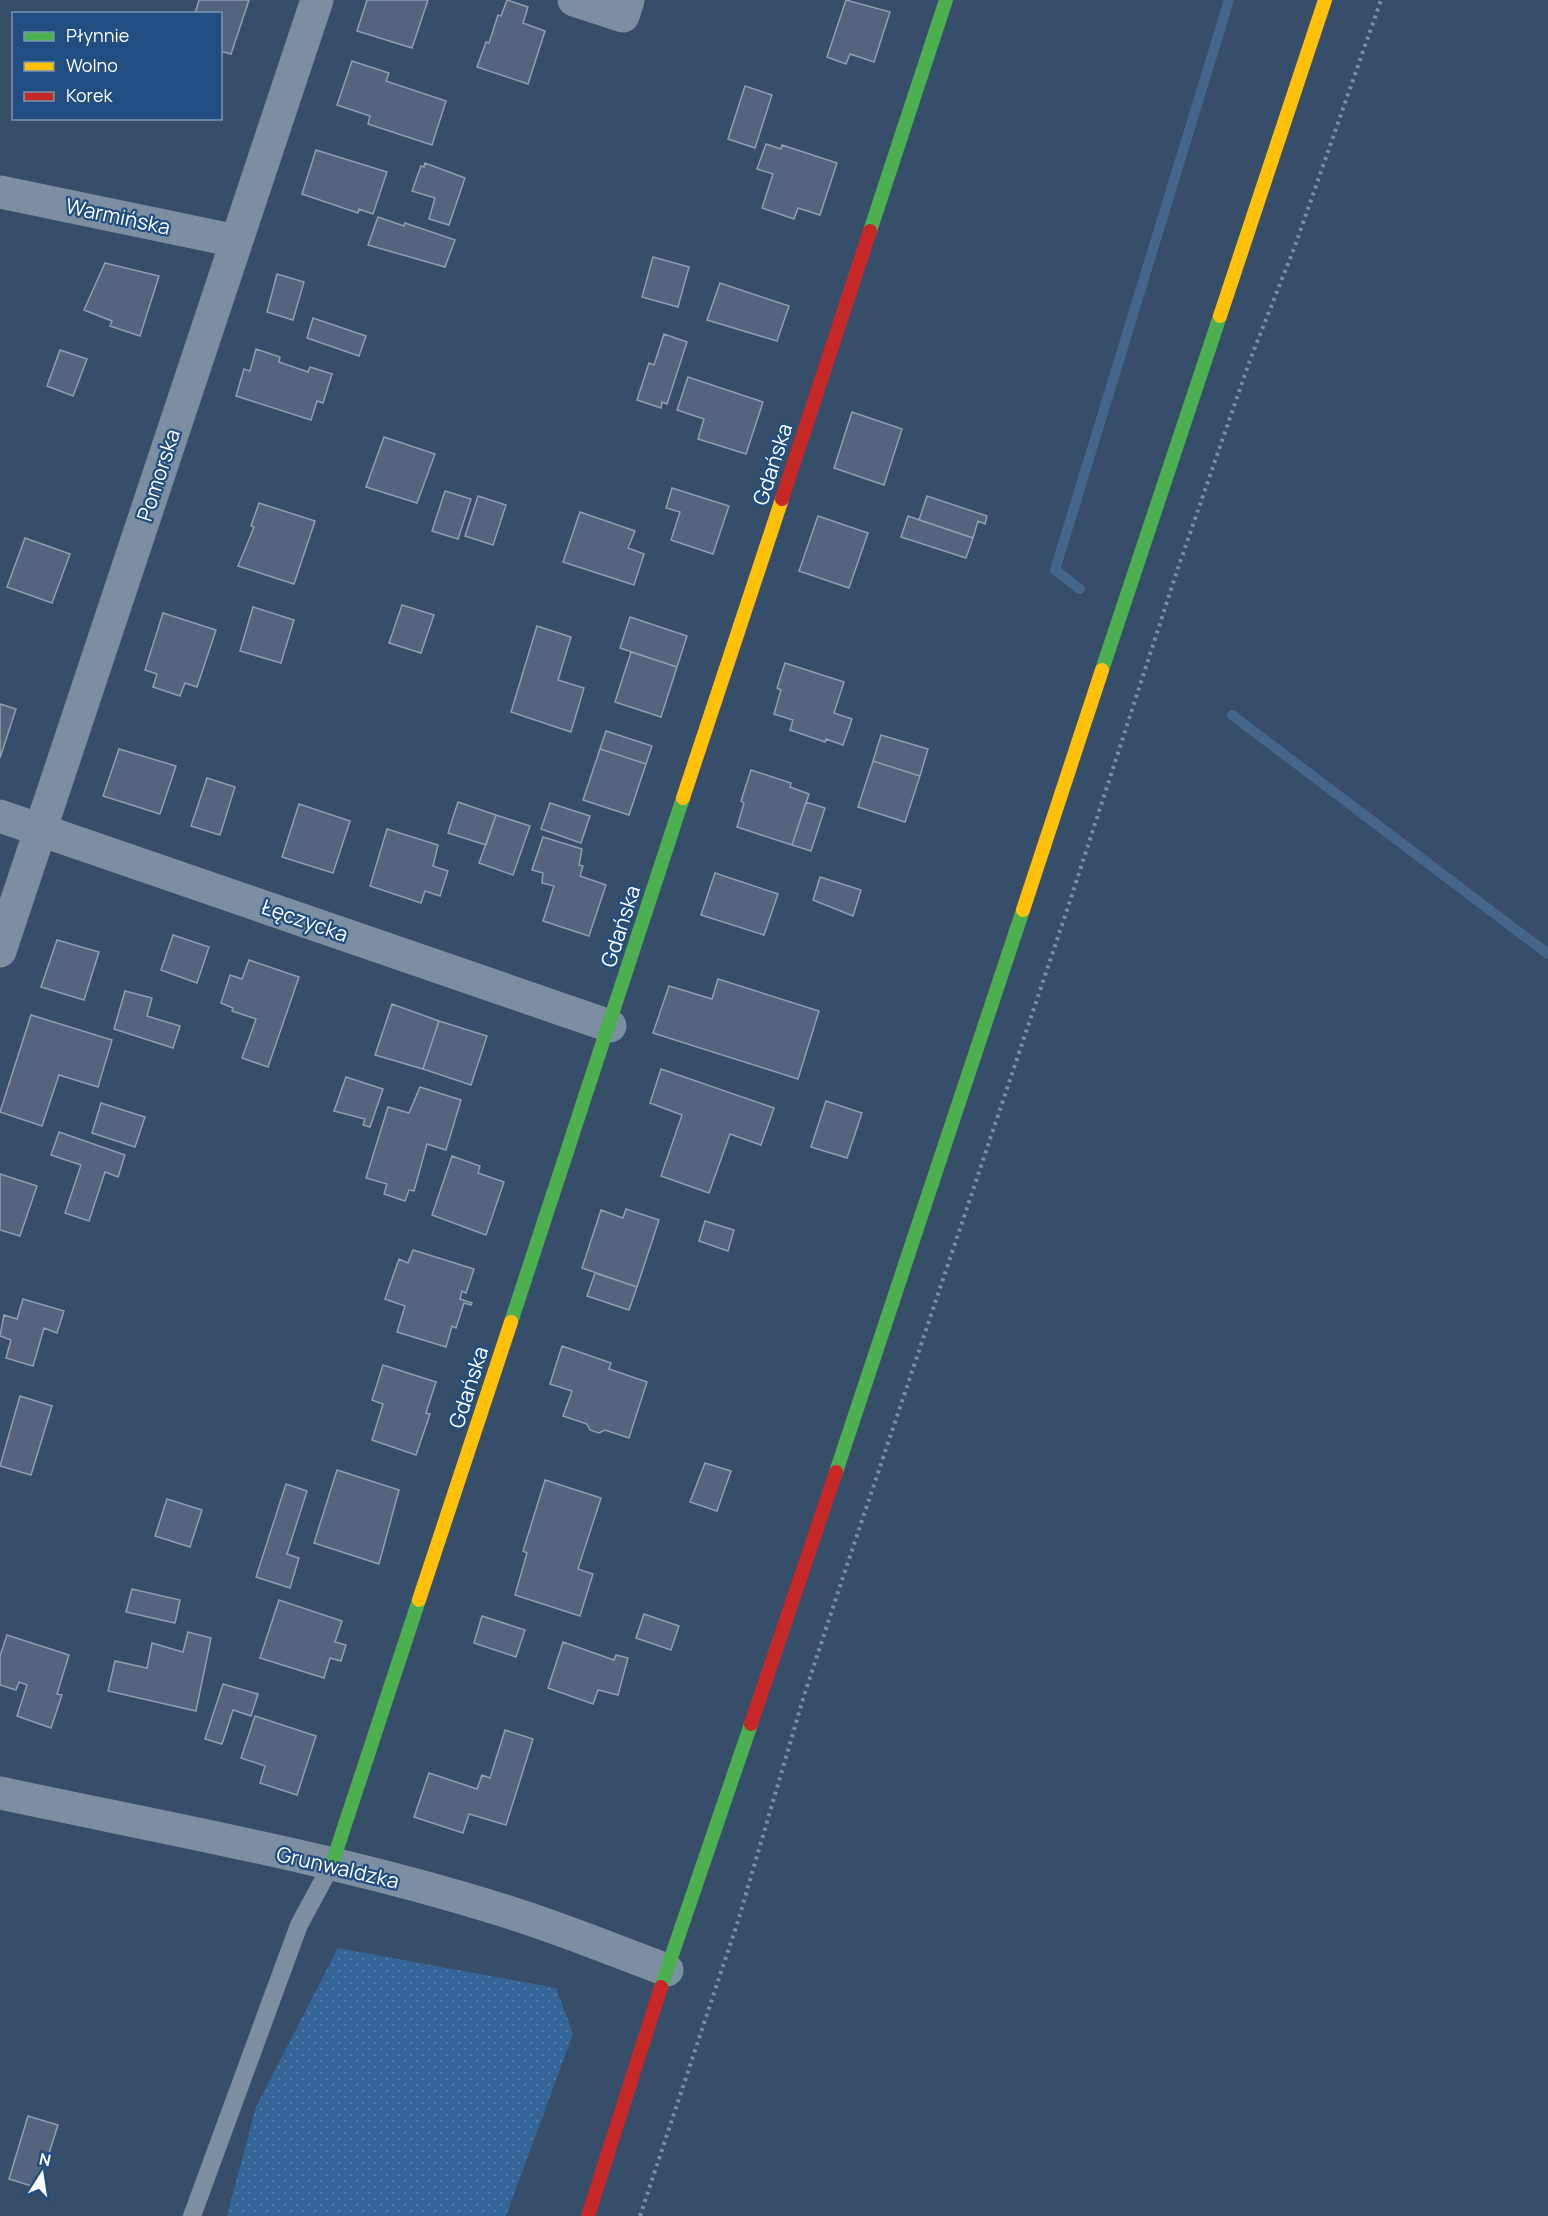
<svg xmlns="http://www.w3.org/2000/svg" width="1548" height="2216" font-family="Manrope,sans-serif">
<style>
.grass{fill:url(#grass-dots)}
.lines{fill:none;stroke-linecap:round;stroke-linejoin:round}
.stream{stroke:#45668a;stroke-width:10}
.building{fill:#52657c;stroke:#909eaf;stroke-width:1.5}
.path{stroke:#7c8ea1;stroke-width:4;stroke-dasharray:3 4.5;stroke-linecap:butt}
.lane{stroke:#7c8ea1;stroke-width:18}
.street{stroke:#7c8ea1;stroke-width:33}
.fast{stroke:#4caf50;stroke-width:14}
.slow{stroke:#ffc107;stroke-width:14}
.jam{stroke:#c62828;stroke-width:14}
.labels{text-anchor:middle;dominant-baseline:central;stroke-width:4.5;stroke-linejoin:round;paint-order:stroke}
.street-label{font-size:21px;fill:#fff;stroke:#214d80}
</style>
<defs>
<pattern id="grass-dots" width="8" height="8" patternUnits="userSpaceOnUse" patternTransform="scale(1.5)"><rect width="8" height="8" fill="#356497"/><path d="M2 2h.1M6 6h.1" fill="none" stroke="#537ba7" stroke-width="1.8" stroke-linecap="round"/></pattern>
</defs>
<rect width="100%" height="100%" fill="#374e6a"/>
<!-- grass -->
<path class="grass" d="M338 1948 556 1988 573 2034 506 2216H227L256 2107Z"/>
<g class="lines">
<!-- stream -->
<path class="stream" d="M1080 589 1055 570 1229 0
M1232 715 1548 954"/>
</g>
<!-- building -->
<path class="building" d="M199 0H249L231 54 220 51V14H195Z
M367 0H428L412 48 357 31Z
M507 0 528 7 523 23 545 31 528 84 477 67 486 42 489 43 498 15 501 16Z
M846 0 890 12 874 62 850 54 846 64 827 57Z
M352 61 389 73 386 81 446 101 432 145 368 124 370 116 337 105Z
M745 86 772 95 755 148 728 139Z
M766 144 781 149 782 145 837 163 820 215 798 208 794 219 762 208 773 174 757 169Z
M316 150 387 172 373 214 359 209 358 213 302 194Z
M425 163 465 178 449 225 429 219 435 198 412 191 421 166 424 167Z
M378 217 404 226 405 223 455 240 445 267 368 245Z
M653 257 689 267 678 307 642 297Z
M105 263 159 276 140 336 110 326 112 321 84 310Z
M277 274 304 282 293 320 267 312Z
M720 283 789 306 777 341 707 320Z
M313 318 366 336 359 356 307 338Z
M664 334 687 342 667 404 662 402 661 408 637 400 649 363 654 365Z
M256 349 280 357 279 362 308 372 310 367 332 374 323 403 317 401 311 420 236 396 244 369 250 371Z
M60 350 87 359 73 396 47 386Z
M688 377 763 402 746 454 698 439 704 419 677 410Z
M852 412 902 429 884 485 834 468Z
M384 437 435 454 417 503 366 487Z
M672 488 729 506 713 554 671 540 680 512 666 508Z
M445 491 471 499 458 539 432 531Z
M478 496 506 505 493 545 465 536Z
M927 496 987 516 985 524 978 521 973 538 919 520Z
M259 503 315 521 294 584 238 566 254 527 251 526Z
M580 512 635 531 628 548 644 554 634 585 563 562Z
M818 516 868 533 849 588 799 571Z
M908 516 973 538 966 558 901 537Z
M25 538 70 554 52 603 7 587Z
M402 605 434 615 421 653 389 643Z
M253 607 294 620 281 663 240 651Z
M163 613 216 630 197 687 185 683 180 696 153 687 157 674 145 670Z
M630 617 687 636 677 667 620 648Z
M537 626 571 637 558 680 584 688 571 732 511 712Z
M631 652 677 667 661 717 615 702Z
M785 663 844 682 834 713 852 719 843 745 826 739 825 742 790 730 793 720 774 714 781 690 777 688Z
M0 704 16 709 0 758Z
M606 731 652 746 646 764 600 749Z
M881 735 928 749 920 776 873 761Z
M119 749 176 766 160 814 103 796Z
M600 749 646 764 629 815 583 800Z
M873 761 920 776 905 822 858 807Z
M751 770 791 783 790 787 809 794 792 845 737 827 744 803 741 801Z
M207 778 235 787 220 835 191 826Z
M458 802 496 815 486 845 448 833Z
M806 802 825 808 811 851 792 845Z
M550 803 590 816 581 843 541 829Z
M299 804 350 821 333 873 282 857Z
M496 815 530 826 513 875 479 863Z
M387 829 438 845 433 866 448 871 440 896 425 891 421 903 370 886Z
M543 837 582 849 579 865 583 866 580 876 606 885 589 936 543 921 554 886 542 883 543 873 532 870Z
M715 873 778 894 764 935 701 915Z
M820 877 861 890 853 916 813 900Z
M173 935 209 947 197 983 161 970Z
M57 940 99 952 84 1000 41 987Z
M249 960 299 977 268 1067 242 1058 256 1019 232 1011 233 1008 221 1003 230 975 242 979Z
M718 979 819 1011 798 1079 653 1033 669 986 712 999Z
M125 991 152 998 147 1016 180 1026 173 1048 114 1029Z
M392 1004 439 1021 423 1069 375 1055Z
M31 1015 112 1040 98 1087 59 1075 42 1126 0 1112Z
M439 1021 487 1036 471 1085 423 1069Z
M661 1069 774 1108 761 1145 730 1134 709 1193 661 1176 682 1115 650 1103Z
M346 1077 383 1089 370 1127 363 1125 365 1119 334 1111Z
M420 1087 461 1100 446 1150 427 1144 414 1191 409 1190 405 1201 384 1194 387 1184 366 1178 388 1107 409 1113Z
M826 1101 862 1113 847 1158 811 1147Z
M101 1103 145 1117 135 1147 92 1133Z
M59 1132 125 1155 118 1177 105 1172 89 1221 65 1213 81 1165 51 1155Z
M452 1156 480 1166 478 1173 504 1182 486 1235 432 1215Z
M0 1174 37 1186 20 1236 0 1230Z
M626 1209 659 1220 637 1287 582 1268 601 1210 623 1218Z
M705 1221 734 1230 728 1251 699 1241Z
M413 1250 474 1269 466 1293 462 1291 460 1299 472 1303 471 1305 464 1303 456 1328 452 1326 446 1347 397 1332 405 1306 385 1299 399 1259 408 1263Z
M595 1273 637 1287 629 1310 587 1296Z
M23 1299 64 1311 57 1333 44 1328 33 1366 6 1358 11 1340 0 1336 4 1315 17 1319Z
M562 1346 611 1363 609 1369 647 1382 629 1438 605 1430 599 1433 590 1430 587 1424 563 1416 572 1391 550 1384Z
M383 1365 436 1382 426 1413 430 1414 416 1455 372 1440 383 1404 372 1400Z
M20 1396 52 1406 31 1475 0 1466Z
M705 1463 731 1471 717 1511 690 1502Z
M337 1470 399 1490 379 1564 314 1543Z
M545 1480 601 1498 578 1569 593 1574 580 1616 515 1595 527 1553 523 1551Z
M286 1484 307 1491 287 1554 299 1558 290 1588 256 1577Z
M167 1499 202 1510 190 1547 155 1536Z
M132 1589 180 1600 175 1623 126 1612Z
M279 1600 342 1621 335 1642 346 1645 341 1661 330 1658 324 1678 260 1658Z
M644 1614 679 1626 671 1650 636 1638Z
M482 1616 525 1630 516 1657 474 1643Z
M188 1632 211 1638 196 1711 108 1691 115 1661 147 1668 152 1643 183 1652Z
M7 1635 69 1655 57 1694 62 1695 51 1728 17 1716 27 1685 19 1682 16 1690 0 1685V1656Z
M563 1642 614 1660 616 1655 628 1658 618 1695 598 1690 593 1704 548 1688Z
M223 1684 258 1694 251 1716 233 1710 222 1744 205 1739Z
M255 1716 316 1736 297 1795 260 1783 265 1766 241 1758Z
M505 1730 533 1739 506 1825 469 1814 463 1833 414 1817 429 1773 477 1789 482 1775 490 1778Z
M28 2116 58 2125 38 2188 9 2179Z"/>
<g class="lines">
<!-- path -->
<path class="path" d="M640 2216 738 1921 803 1699 840 1586 1069 904 1178 568 1250 360 1295 246 1381 0"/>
<!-- lane -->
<path class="lane" d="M192 2216 299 1925 332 1864"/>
<!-- street -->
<path class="street" d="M574 0 623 16 628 0
M0 192 236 241
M0 816 610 1026
M0 951 317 0
M0 1793C168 1829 340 1859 505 1911 560 1928 613 1950 667 1970"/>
<!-- fast -->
<path class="fast" d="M870 231 946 0
M1102 670 1220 316
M511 1322 683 798
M836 1472 1023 910
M332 1864 419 1600
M661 1987 751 1724"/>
<!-- slow -->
<path class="slow" d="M1220 316 1325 0
M683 798 782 499
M1023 910 1102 670
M419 1600 511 1322"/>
<!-- jam -->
<path class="jam" d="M782 499 870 231
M751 1724 836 1472
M588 2216 661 1987"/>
</g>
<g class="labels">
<!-- street labels -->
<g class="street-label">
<text transform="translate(118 216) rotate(12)">Warmińska</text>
<text transform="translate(772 464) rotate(-72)">Gdańska</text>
<text transform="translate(158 475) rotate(-72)">Pomorska</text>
<text transform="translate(305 920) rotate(19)">Łęczycka</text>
<text transform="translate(620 926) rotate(-72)">Gdańska</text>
<text transform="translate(468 1387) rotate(-72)">Gdańska</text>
<text transform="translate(338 1867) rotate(13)">Grunwaldzka</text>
</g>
</g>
<!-- legend -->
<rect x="12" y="12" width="210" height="108" fill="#214d80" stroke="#7a94b3" stroke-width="1.5"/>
<rect x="24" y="32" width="30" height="9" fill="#4caf50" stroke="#7a94b3" stroke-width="1.5"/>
<text x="66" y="42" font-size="18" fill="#ffffff">Płynnie</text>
<rect x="24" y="62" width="30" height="9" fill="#ffc107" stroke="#7a94b3" stroke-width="1.5"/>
<text x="66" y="72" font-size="18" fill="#ffffff">Wolno</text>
<rect x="24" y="92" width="30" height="9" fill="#c62828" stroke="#7a94b3" stroke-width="1.5"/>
<text x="66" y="102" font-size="18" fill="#ffffff">Korek</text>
<!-- north arrow -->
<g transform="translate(42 2174) rotate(12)" stroke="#214d80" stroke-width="4.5" paint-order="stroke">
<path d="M0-4.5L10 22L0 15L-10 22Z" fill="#ffffff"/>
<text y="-9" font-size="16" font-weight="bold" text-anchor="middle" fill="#ffffff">N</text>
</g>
</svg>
